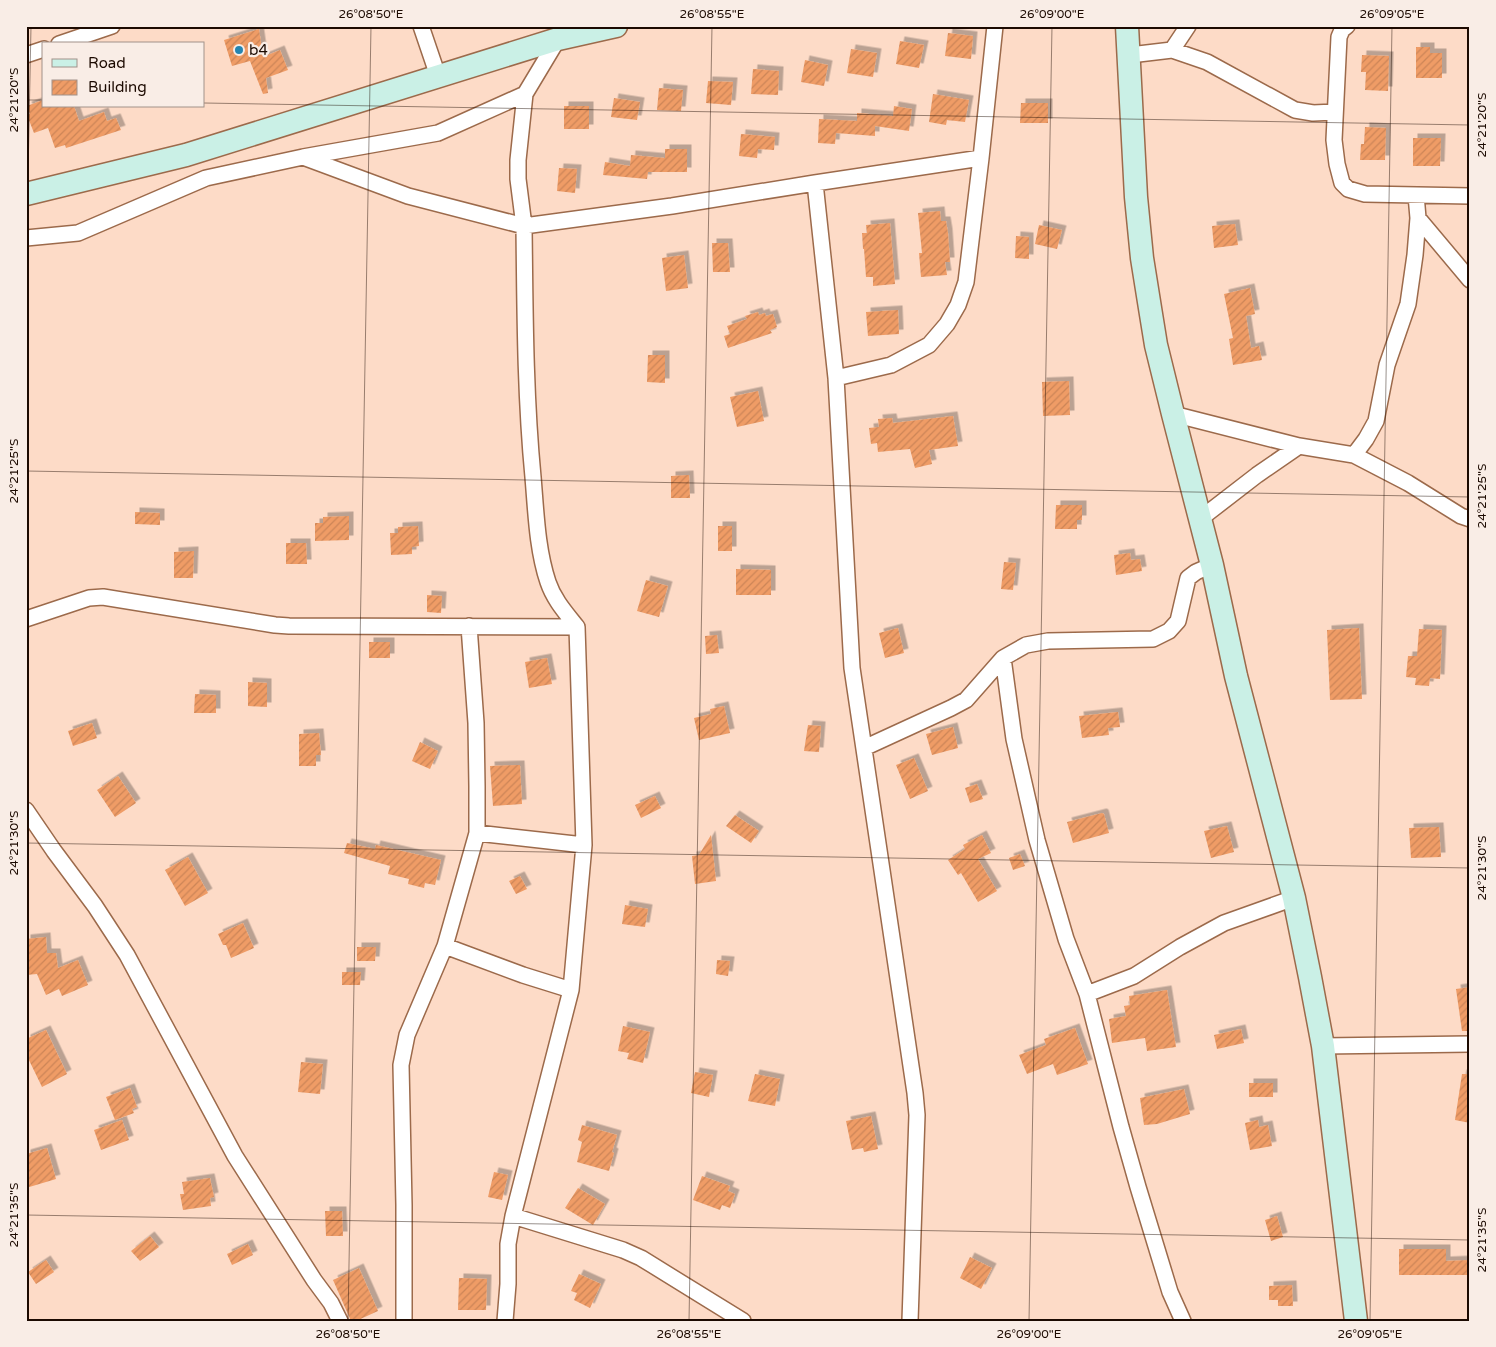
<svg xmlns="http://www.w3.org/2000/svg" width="1496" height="1347" font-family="'Varela Round',sans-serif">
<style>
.building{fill:url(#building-hatch);filter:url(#shadow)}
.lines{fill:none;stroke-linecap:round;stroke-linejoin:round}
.street-casing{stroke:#9c6a4b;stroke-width:18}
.secondary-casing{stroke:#9c6a4b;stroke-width:25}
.street{stroke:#fff;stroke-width:15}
.secondary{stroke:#caf0e6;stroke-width:22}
.ticks{fill:none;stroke:#1c0a01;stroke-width:1;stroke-opacity:0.45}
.poi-dot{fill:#2585b1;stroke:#f9ede6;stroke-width:2}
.labels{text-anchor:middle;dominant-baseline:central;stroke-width:4.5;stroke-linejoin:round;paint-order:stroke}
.poi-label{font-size:15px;fill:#1c0a01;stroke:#f9ede6;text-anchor:start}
.neatline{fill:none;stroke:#1c0a01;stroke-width:2}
.ticks-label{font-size:12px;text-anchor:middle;fill:#1c0a01}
</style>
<defs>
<pattern id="building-hatch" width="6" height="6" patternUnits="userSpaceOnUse" patternTransform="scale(1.25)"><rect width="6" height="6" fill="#ef9c66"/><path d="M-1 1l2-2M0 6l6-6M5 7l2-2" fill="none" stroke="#cc8557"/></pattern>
<filter id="shadow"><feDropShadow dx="4.5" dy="-4.5" stdDeviation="0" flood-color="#0004"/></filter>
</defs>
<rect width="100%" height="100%" fill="#fddbc7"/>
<!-- building -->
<path class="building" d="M259 29 263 57 280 50 288 70 266 78 268 93 263 94 250 61 232 66 224 40Z
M948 33 973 36 971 59 945 56Z
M900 41 924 45 919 68 896 64Z
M1416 47H1430V53H1442V78H1416Z
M851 49 877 53 873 77 847 73Z
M1362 55 1389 56 1388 91 1365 90 1366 72H1361Z
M805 60 828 65 824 86 801 82Z
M753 69 779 71 778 95 751 94Z
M708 81 733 82 731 105 706 103Z
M659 88 683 90 681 111 657 110Z
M933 94 969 100 965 122 947 120 946 125 929 122Z
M614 98 640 102 637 120 611 117Z
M43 100 44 106H74L79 121 104 112 107 121 116 118 121 130 66 148 65 145 55 148 48 128 34 133 27 115 30 114 27 106Z
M1021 103H1048V123H1020Z
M564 106H589V129H564Z
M894 106 912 109 909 131 875 126V136L836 133 835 144 818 143 819 119 857 121V113L893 116Z
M1365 127 1386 128 1385 160H1360L1361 144H1364Z
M741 134 775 137 774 150 758 149 757 158 739 156Z
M1413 138H1441L1440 166H1413Z
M665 149H687V172H648L647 179 603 175 605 162 630 166 631 155 665 158Z
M559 168 577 169 575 193 557 191Z
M940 211 941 221H946L948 233 950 262H945L947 275 921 277 919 253H922L918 213Z
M890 223 895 284 873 286V277H866L864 249H863L862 233H867L866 225Z
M1235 224 1238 245 1214 248 1212 226Z
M1039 225 1062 230 1057 249 1035 244Z
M1016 236 1029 237V259L1015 258Z
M712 243H728L730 272H713Z
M684 255 688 288 666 291 662 258Z
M1250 288 1255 314 1246 316 1251 348 1259 346 1262 360 1233 365 1229 339 1233 338 1224 294Z
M898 310 899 334 868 336 866 312Z
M758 312 759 315 765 313 766 316 773 314 777 327 770 330 772 333 728 348 724 336 730 334 727 326 747 319 745 316Z
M648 355H665V383L647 382Z
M1069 381 1070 415 1043 416 1042 382Z
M758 391 764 421 737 427 730 397Z
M953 416 958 446 929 450 932 464 915 468 910 449 878 452 877 443 871 444 869 428 879 427 878 419 892 418 893 423Z
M689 475 690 498H671V476Z
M1056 505H1082V520H1077V529H1055Z
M135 512 160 513V525L135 524Z
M349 516V540L315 541V523H323V517Z
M418 526 419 546 412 547V554L391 555 390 533H398V527Z
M718 526H732V551H718Z
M286 543H306L307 564H286Z
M194 551 193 578H174V552Z
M1130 553 1131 560 1140 559 1142 571 1116 575 1114 555Z
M1004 562 1016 563 1013 590 1001 589Z
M736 569 771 570V595H736Z
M646 580 668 586 659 617 637 611Z
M427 595 442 596 441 613 427 612Z
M898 628 904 653 885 658 879 633Z
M1359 628 1362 699 1330 700 1327 630Z
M1419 629 1442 630 1440 679 1430 678 1429 686 1415 685 1416 678 1406 677 1408 656H1417Z
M717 635 719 653 706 654 705 636Z
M369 642H390V658H369Z
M547 658 552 684 529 688 525 662Z
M248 682 267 683V707L248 706Z
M195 694 216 695V713H194Z
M724 706 730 733 699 740 694 718 711 714 710 709Z
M1118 712 1120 727 1108 728 1109 735 1082 738 1079 716Z
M92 723 97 738 73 746 68 731Z
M808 725 821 726 819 752 804 751Z
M953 727 958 748 932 755 926 734Z
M319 733 321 755H316V766H299V734Z
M420 742 438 751 430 769 412 761Z
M914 758 928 791 910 799 896 765Z
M520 765 522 804 493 806 490 766Z
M118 776 136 803 115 817 97 790Z
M977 784 983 799 970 803 965 788Z
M655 796 661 808 641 818 635 805Z
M1102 813 1104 814 1109 833 1073 843 1067 822Z
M735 815 759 831 751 843 726 826Z
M1227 826 1234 852 1211 858 1204 831Z
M1439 827 1441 857 1411 858 1409 828Z
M711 835 716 881 695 884 692 856 699 855Z
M982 835 991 853 978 859 997 891 978 902 961 873 958 875 948 860 965 849 963 845Z
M347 843 375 849 376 845 441 860 435 885 425 883 424 888 408 884 409 879 388 874 390 866 344 853Z
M1020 854 1025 866 1013 870 1009 858Z
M188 857 208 893 185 906 165 870Z
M520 876 527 889 516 894 509 881Z
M625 905 648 909 645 927 622 924Z
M243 923 254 948 231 958 226 945H223L218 934Z
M46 937 47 953H56L58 968 78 960 88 985 62 996 59 989 46 995 37 974 26 975V939Z
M357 947H376L375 961H357Z
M717 960 730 961 728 976 716 974Z
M342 972H361L360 985H342Z
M1470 987V1031H1462L1456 989Z
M1167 990 1176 1047 1147 1051 1145 1038 1112 1043 1109 1019 1126 1016 1124 1006 1130 1005 1129 996Z
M623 1026 650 1032 643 1063 627 1059 629 1053 618 1051Z
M1075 1028 1088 1064 1057 1075 1053 1064 1027 1074 1019 1055 1046 1045 1044 1039Z
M1241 1029 1244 1043 1217 1049 1214 1035Z
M46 1030 67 1074 42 1087 26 1054V1039Z
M301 1062 323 1064 320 1094 298 1092Z
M695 1072 713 1075 709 1097 691 1093Z
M755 1074 780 1079 775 1106 748 1101Z
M1462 1074H1470V1123L1455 1120Z
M1249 1083H1273V1097H1249Z
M130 1088 137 1107 132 1109 134 1113 115 1120 106 1097Z
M1184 1089 1190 1114 1157 1124 1144 1125 1140 1098Z
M871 1116 878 1149 864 1152 863 1148 852 1150 846 1121Z
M122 1120 129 1140 101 1150 94 1130Z
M1258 1120 1259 1127 1268 1125 1272 1146 1250 1150 1245 1123Z
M582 1125 617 1135 612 1152 614 1153 609 1171 577 1162 582 1142 578 1140Z
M47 1148 56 1179 26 1188V1154Z
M494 1172 508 1175 502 1200 488 1197Z
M702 1176 730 1186 728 1191 735 1194 730 1208 722 1205 720 1210 693 1200Z
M210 1178 214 1197 210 1198 211 1206 183 1210 180 1194H184L182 1182Z
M578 1188 605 1204 593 1225 565 1208Z
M325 1211H342L343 1236H326Z
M1277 1216 1283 1237 1271 1241 1265 1220Z
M150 1236 159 1247 140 1261 131 1251Z
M248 1244 253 1255 232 1265 227 1254Z
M1399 1249H1446V1261L1470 1260V1275H1399Z
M970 1257 992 1268 981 1289 960 1278Z
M46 1260 54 1272 36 1284 28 1272Z
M359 1268 378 1311 356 1321H351L333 1280Z
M579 1274 601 1284 590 1308 574 1300 577 1293 571 1291Z
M459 1278 487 1279 486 1310H458Z
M1292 1285 1293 1306H1278V1300H1269V1286Z"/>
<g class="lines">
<defs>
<path id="street" d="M421 26 438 76
M1347 26 1342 30 1339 37 1334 140 1337 164 1342 183 1348 189 1365 194 1470 196
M558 39 525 94 518 160V179L524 226 672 206 815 183
M59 44 112 26
M1172 50 1188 26
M26 55 44 49
M1130 55 1172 50 1207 62 1295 110 1313 113 1335 112
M303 157 408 196 524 226C525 310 525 394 533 477 536 512 537 549 548 582 554 600 566 613 577 627L584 845 571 990
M1418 218 1470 280
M26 238 78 233 206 178 303 157 438 133 525 94
M836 378 891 365 929 345 947 324 958 305 966 282 981 158
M1173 414 1299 446
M1354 455 1366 439 1376 421 1387 365 1408 304 1415 255 1418 218 1416 195
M1200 519 1257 475 1299 446 1354 455 1408 483 1461 516 1470 519
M1212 565 1196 572 1188 578 1178 621 1169 631 1153 639 1048 641 1026 645 1003 658 1014 739 1037 840 1066 939 1087 994 1134 976 1180 947 1224 923 1294 898
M26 619 89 598 103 597 275 625 289 626 577 627
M864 748 951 708 966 700 1003 658
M26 810 54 851 95 906 127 955 235 1156 314 1280 331 1303 340 1321
M477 833 584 845
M445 946 523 975 571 990 513 1216 508 1244V1284L505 1321
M1087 994 1121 1127 1138 1187 1170 1292 1183 1321
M1323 1046 1470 1044
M513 1216 623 1250 641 1258 743 1321
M404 1321V1205L401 1065 407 1035 445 946 477 833V786L476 723 469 626
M910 1321 917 1115 915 1093 852 668 836 378 815 183 981 158 995 26"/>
<path id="secondary" d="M1127 26 1136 197 1142 258 1150 308 1156 345 1173 414 1212 565 1236 676 1294 898 1310 977 1323 1046 1356 1321
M26 194 186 155 558 39 616 26"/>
</defs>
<!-- street casing -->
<use href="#street" class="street-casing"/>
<!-- secondary casing -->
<use href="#secondary" class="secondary-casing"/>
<!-- street -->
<use href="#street" class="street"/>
<!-- secondary -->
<use href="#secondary" class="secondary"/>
</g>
<!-- ticks -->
<path class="ticks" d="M26 100H44M204 103 1470 125M26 276 31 26M26 471 1470 497M26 843 1470 868M26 1215 1470 1240M348 1321 371 26M689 1321 712 26M1029 1321 1052 26M1370 1321 1392 26"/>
<!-- markers -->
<circle class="poi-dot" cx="239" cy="50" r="5"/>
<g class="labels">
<!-- poi labels -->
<g class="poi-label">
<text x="249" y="50">b4</text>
</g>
</g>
<!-- border -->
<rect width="1496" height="1347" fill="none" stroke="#f9ede6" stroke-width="55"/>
<!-- legend -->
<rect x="42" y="42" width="162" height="65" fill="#f9ede6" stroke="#a1928a"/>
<rect x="52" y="59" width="25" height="8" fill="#caf0e6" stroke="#a1928a"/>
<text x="88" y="68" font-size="15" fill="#1c0a01">Road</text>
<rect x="52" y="80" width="25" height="15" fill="url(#building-hatch)" stroke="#a1928a"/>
<text x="88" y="92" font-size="15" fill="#1c0a01">Building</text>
<rect x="28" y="28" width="1440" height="1292" class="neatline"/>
<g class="ticks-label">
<text x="371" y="18">26°08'50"E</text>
<text x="712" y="18">26°08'55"E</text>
<text x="1052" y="18">26°09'00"E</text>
<text x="1392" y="18">26°09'05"E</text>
<text transform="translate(14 100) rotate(-90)" y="4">24°21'20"S</text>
<text transform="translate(1482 125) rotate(-90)" y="4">24°21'20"S</text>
<text transform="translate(14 471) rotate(-90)" y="4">24°21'25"S</text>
<text transform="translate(1482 496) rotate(-90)" y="4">24°21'25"S</text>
<text transform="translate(14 843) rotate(-90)" y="4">24°21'30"S</text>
<text transform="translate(1482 868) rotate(-90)" y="4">24°21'30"S</text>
<text transform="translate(14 1215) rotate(-90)" y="4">24°21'35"S</text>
<text transform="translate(1482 1240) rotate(-90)" y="4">24°21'35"S</text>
<text x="348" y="1338">26°08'50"E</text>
<text x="689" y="1338">26°08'55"E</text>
<text x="1029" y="1338">26°09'00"E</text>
<text x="1370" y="1338">26°09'05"E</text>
</g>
</svg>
